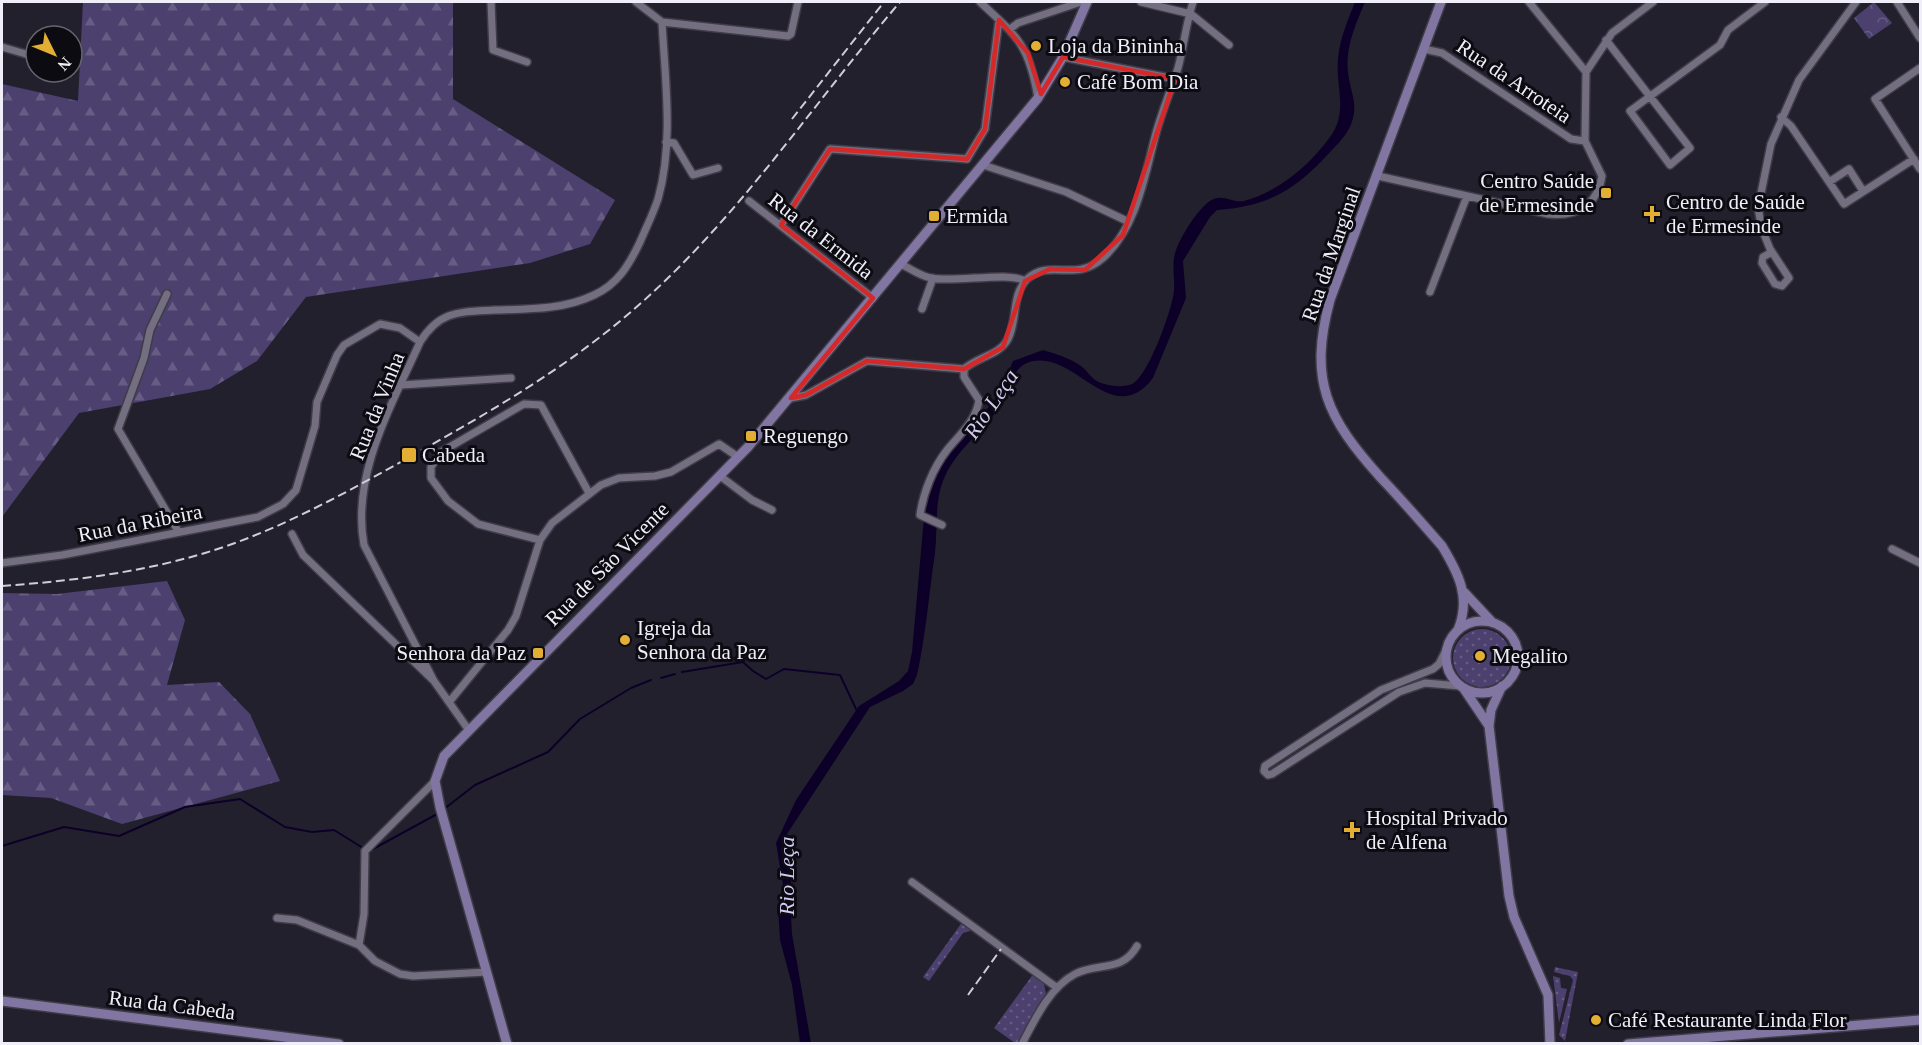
<svg xmlns="http://www.w3.org/2000/svg" width="1922" height="1045" font-family="Georgia,serif">
<style>
.grass{fill:url(#grass-dots)}
.forest{fill:url(#forest-firs)}
.park{fill:url(#park-crowns)}
.water{fill:#0d0028}
.lines{fill:none;stroke-linecap:round;stroke-linejoin:round}
.stream{stroke:#0d0028;stroke-width:2}
.street-casing{stroke:#3f3c48;stroke-width:10}
.secondary-casing{stroke:#3f3c48;stroke-width:12}
.street{stroke:#736f81;stroke-width:7}
.secondary{stroke:#8175a2;stroke-width:9}
.rail{stroke:#d0cdd8;stroke-width:2;stroke-dasharray:9 4.5;stroke-linecap:butt}
.marked{fill:none;stroke:#d62828;stroke-width:4.5;stroke-linejoin:round}
.poi-dot{fill:#e2af34;stroke:#0c0b11;stroke-width:2}
.labels{text-anchor:middle;dominant-baseline:central;stroke-width:6;stroke-linejoin:round;paint-order:stroke}
.poi-label{font-size:21px;fill:#f0eef8;stroke:#0c0b11;text-anchor:start}
.street-label{font-size:21px;fill:#f0eef8;stroke:#0c0b11}
.water-label{font-size:22px;font-style:italic;fill:#d2caf3;stroke:#0c0b11}
</style>
<defs>
<pattern id="grass-dots" width="8" height="8" patternUnits="userSpaceOnUse" patternTransform="scale(1.5)"><rect width="8" height="8" fill="#4c406f"/><path d="M2 2h.1M6 6h.1" fill="none" stroke="#665c84" stroke-width="1.8" stroke-linecap="round"/></pattern>
<pattern id="forest-firs" width="22" height="20" patternUnits="userSpaceOnUse" patternTransform="scale(1.5)"><rect width="22" height="20" fill="#4c406f"/><path d="M5 1l3.5 6h-7zM16 11l3.5 6h-7z" fill="#665c84"/></pattern>
<pattern id="park-crowns" width="20" height="18" patternUnits="userSpaceOnUse" patternTransform="scale(1.5)"><rect width="20" height="18" fill="#4c406f"/><path d="M2 6a3 3 0 1 1 6 0M12 15a3 3 0 1 1 6 0" fill="none" stroke="#665c84"/></pattern>
</defs>
<rect width="100%" height="100%" fill="#23202e"/>
<!-- grass -->
<path class="grass" d="M1453 658a29 29 0 1 1 58 0a29 29 0 1 1-58 0Z
M963 921 971 927 970 931 963 933 929 981 923 977Z
M1555 967 1578 972 1565 1041 1559 1035 1573 980 1570 976 1554 972Z
M1034 973 1043 979 1046 994 1018 1043H1015L994 1028Z
M1553 976 1560 978 1561 988 1567 989 1559 1023Z"/>
<!-- forest -->
<path class="forest" d="M83 2H453V99L615 200 590 244 530 263 306 297 257 361 210 389 79 413 2 517V84L78 101Z
M167 581 185 620 167 685 219 682 250 714 280 781 122 824 51 798 2 795V593L57 594Z"/>
<!-- park -->
<path class="park" d="M1874 2 1892 23 1869 39 1854 18Z"/>
<!-- water -->
<path class="water" d="M1355 2H1365C1356 24 1345 47 1348 72 1349 85 1356 100 1354 113 1352 129 1342 140 1331 151 1296 190 1269 206 1217 210L1210 217 1183 261 1186 298 1153 378C1111 433 1073 345 1027 363 1012 369 1011 388 1004 400 987 429 955 449 943 481 934 504 938 529 935 553 929 593 926 635 917 675L913 684 903 691 870 707 787 834 792 863 790 896 792 934 811 1043H800L792 985 780 940 778 908 783 885 776 843 796 800 859 706 899 681 908 671 912 652 924 517 931 487 941 463 998 396 1013 361 1043 350C1056 354 1070 358 1081 366 1087 370 1091 378 1097 381 1106 386 1123 388 1132 384 1148 377 1173 308 1174 290 1175 276 1171 264 1176 250 1181 236 1202 200 1217 198 1226 196 1235 203 1244 201 1278 192 1310 165 1330 137 1349 111 1335 86 1338 58 1340 38 1348 20 1355 2Z"/>
<g class="lines">
<!-- stream -->
<path class="stream" d="M682 672 743 662 753 671 766 679 784 669 840 675 857 711
M661 678 675 674
M444 809 475 785 548 752 580 719 631 688 651 680
M2 846 64 827 119 836 185 807 240 799 285 827 312 832 334 830 363 848
M373 849 439 813"/>
<defs>
<path id="street" d="M491 2 493 50 527 62
M636 2 662 22 788 36 791 34 798 2
M980 2C1018 37 1029 45 1038 98
M1141 2 1191 14 1229 45
M1529 2 1586 72
M1897 2 1920 38
M1010 29 1018 23 1081 2
M1606 40 1690 148 1670 165 1630 111 1720 45 1728 30 1765 2
M2 47 36 57
M1424 49 1442 53 1571 139 1585 141
M1063 57 1175 79
M1920 68 1875 99 1920 169
M1781 117 1791 126 1844 204 1914 159
M666 142 674 143 693 175 718 168
M967 159 985 129 999 20
M983 165 1066 192 1129 222
M1378 176 1548 214C1577 217 1597 206 1602 176L1585 141 1586 72 1612 33 1653 2
M1829 182 1849 169 1863 191
M749 201 873 298
M781 225 830 149 967 159
M1772 252 1763 257 1762 263 1775 284 1782 286 1789 278 1772 252 1770 249 1762 229 1758 208 1771 144 1799 80 1856 2
M901 264C911 269 920 276 931 278 955 283 1009 271 1025 281
M1430 292 1467 196
M167 294 150 330 144 358 118 429 178 531
M922 309 933 278
M420 342C392 405 351 474 364 545L434 681
M964 369C977 357 1000 355 1008 339 1018 320 1011 295 1027 279 1050 258 1075 283 1103 258 1137 227 1145 175 1156 133 1162 111 1171 90 1178 68 1184 46 1186 23 1193 2
M401 385 511 378
M791 398 806 395 867 361 964 369
M720 476 752 500 772 510
M942 525 920 515C923 493 933 468 947 450 960 434 976 421 979 400L964 377V369
M292 534 303 555 434 681 468 729
M540 540 478 524 448 501 431 478V467L441 452 524 404 541 405 589 493
M1892 549 1920 563
M2 563 62 555 258 517 283 504 296 490 315 426 317 402 337 355 344 345 380 324 400 328 420 342C440 310 460 312 495 310 528 309 563 310 594 295 618 284 629 265 640 242 646 228 653 214 658 199 674 143 665 79 662 22
M1447 648 1439 664 1433 669 1381 690 1265 766 1264 771 1268 775 1272 774 1399 692 1425 683 1460 686
M450 701 508 630 516 616 540 540 552 523 601 485 619 478 655 476 671 472 719 444 738 457
M912 882 1056 987
M277 918 297 920 359 945 375 961 400 974 413 976 487 972
M359 945 364 914 365 851 435 781
M1022 1044C1035 1019 1050 987 1075 974 1098 962 1122 973 1137 946"/>
<path id="secondary" d="M1441 2 1330 300C1308 381 1327 418 1381 478 1402 500 1422 523 1442 546 1459 574 1471 598 1458 630
M1464 592 1493 623
M1446 657a36 36 0 1 1 72 0a36 36 0 1 1-72 0Z
M1502 686 1491 710 1489 726 1509 896 1514 917 1548 995 1550 1044
M1464 689 1489 726
M2 1001 339 1044
M507 1044 440 807 435 781 444 756 748 447 1038 98 1063 57 1087 2
M1628 1044 1920 1020"/>
</defs>
<!-- street casing -->
<use href="#street" class="street-casing"/>
<!-- secondary casing -->
<use href="#secondary" class="secondary-casing"/>
<!-- street -->
<use href="#street" class="street"/>
<!-- secondary -->
<use href="#secondary" class="secondary"/>
<!-- rail -->
<path class="rail" d="M792 119 884 2
M2 586C71 581 138 573 205 553 275 532 342 495 406 459 492 411 579 361 651 294 743 210 819 97 900 2
M968 995 1001 949"/>
</g>
<!-- marked area -->
<path class="marked" d="M999 20 1028 53 1041 94 1063 57 1175 79 1123 235 1085 270 1050 269 1025 281 1003 347 964 369 867 361 806 395 791 398 873 298 781 225 830 149 967 159 985 129Z"/>
<!-- markers -->
<g class="poi-dot">
<circle cx="1036" cy="46" r="6"/>
<circle cx="1065" cy="82" r="6"/>
<rect x="1600" y="187" width="12" height="12" rx="3"/>
<path d="M1649 205h6v6h6v6h-6v6h-6v-6h-6v-6h6z"/>
<rect x="928" y="210" width="12" height="12" rx="3"/>
<rect x="745" y="430" width="12" height="12" rx="3"/>
<rect x="401" y="447" width="16" height="16" rx="3"/>
<circle cx="625" cy="640" r="6"/>
<rect x="532" y="647" width="12" height="12" rx="3"/>
<circle cx="1480" cy="656" r="6"/>
<path d="M1349 821h6v6h6v6h-6v6h-6v-6h-6v-6h6z"/>
<circle cx="1596" cy="1020" r="6"/>
</g>
<g class="labels">
<!-- poi labels -->
<g class="poi-label">
<text x="1048" y="46">Loja da Bininha</text>
<text x="1077" y="82">Café Bom Dia</text>
<text x="1594" y="181" text-anchor="end">Centro Saúde<tspan x="1594" dy="24">de Ermesinde</tspan></text>
<text x="1666" y="202">Centro de Saúde<tspan x="1666" dy="24">de Ermesinde</tspan></text>
<text x="946" y="216">Ermida</text>
<text x="763" y="436">Reguengo</text>
<text x="422" y="455">Cabeda</text>
<text x="637" y="628">Igreja da<tspan x="637" dy="24">Senhora da Paz</tspan></text>
<text x="526" y="653" text-anchor="end">Senhora da Paz</text>
<text x="1492" y="656">Megalito</text>
<text x="1366" y="818">Hospital Privado<tspan x="1366" dy="24">de Alfena</tspan></text>
<text x="1608" y="1020">Café Restaurante Linda Flor</text>
</g>
<!-- street labels -->
<g class="street-label">
<text transform="translate(1514 81) rotate(34)">Rua da Arroteia</text>
<text transform="translate(821 236) rotate(38)">Rua da Ermida</text>
<text transform="translate(1331 254) rotate(-71)">Rua da Marginal</text>
<text transform="translate(377 406) rotate(-68)">Rua da Vinha</text>
<text transform="translate(140 523) rotate(-11)">Rua da Ribeira</text>
<text transform="translate(607 564) rotate(-45)">Rua de São Vicente</text>
<text transform="translate(172 1005) rotate(7)">Rua da Cabeda</text>
</g>
<!-- water labels -->
<g class="water-label">
<text transform="translate(991 404) rotate(-56)">Rio Leça</text>
<text transform="translate(786 876) rotate(-90)">Rio Leça</text>
</g>
</g>
<!-- border -->
<rect width="1922" height="1045" fill="none" stroke="#f0eef8" stroke-width="6"/>
<!-- north arrow -->
<g transform="translate(54 54) rotate(133)"><circle r="28" fill="#0c0b11" stroke="#67666d" stroke-width="1.5"/>
<path d="M0-4.5L10 22L0 15L-10 22Z" fill="#e2af34"/>
<text y="-9" font-size="16" font-weight="bold" text-anchor="middle" fill="#f0eef8">N</text>
</g>
</svg>
